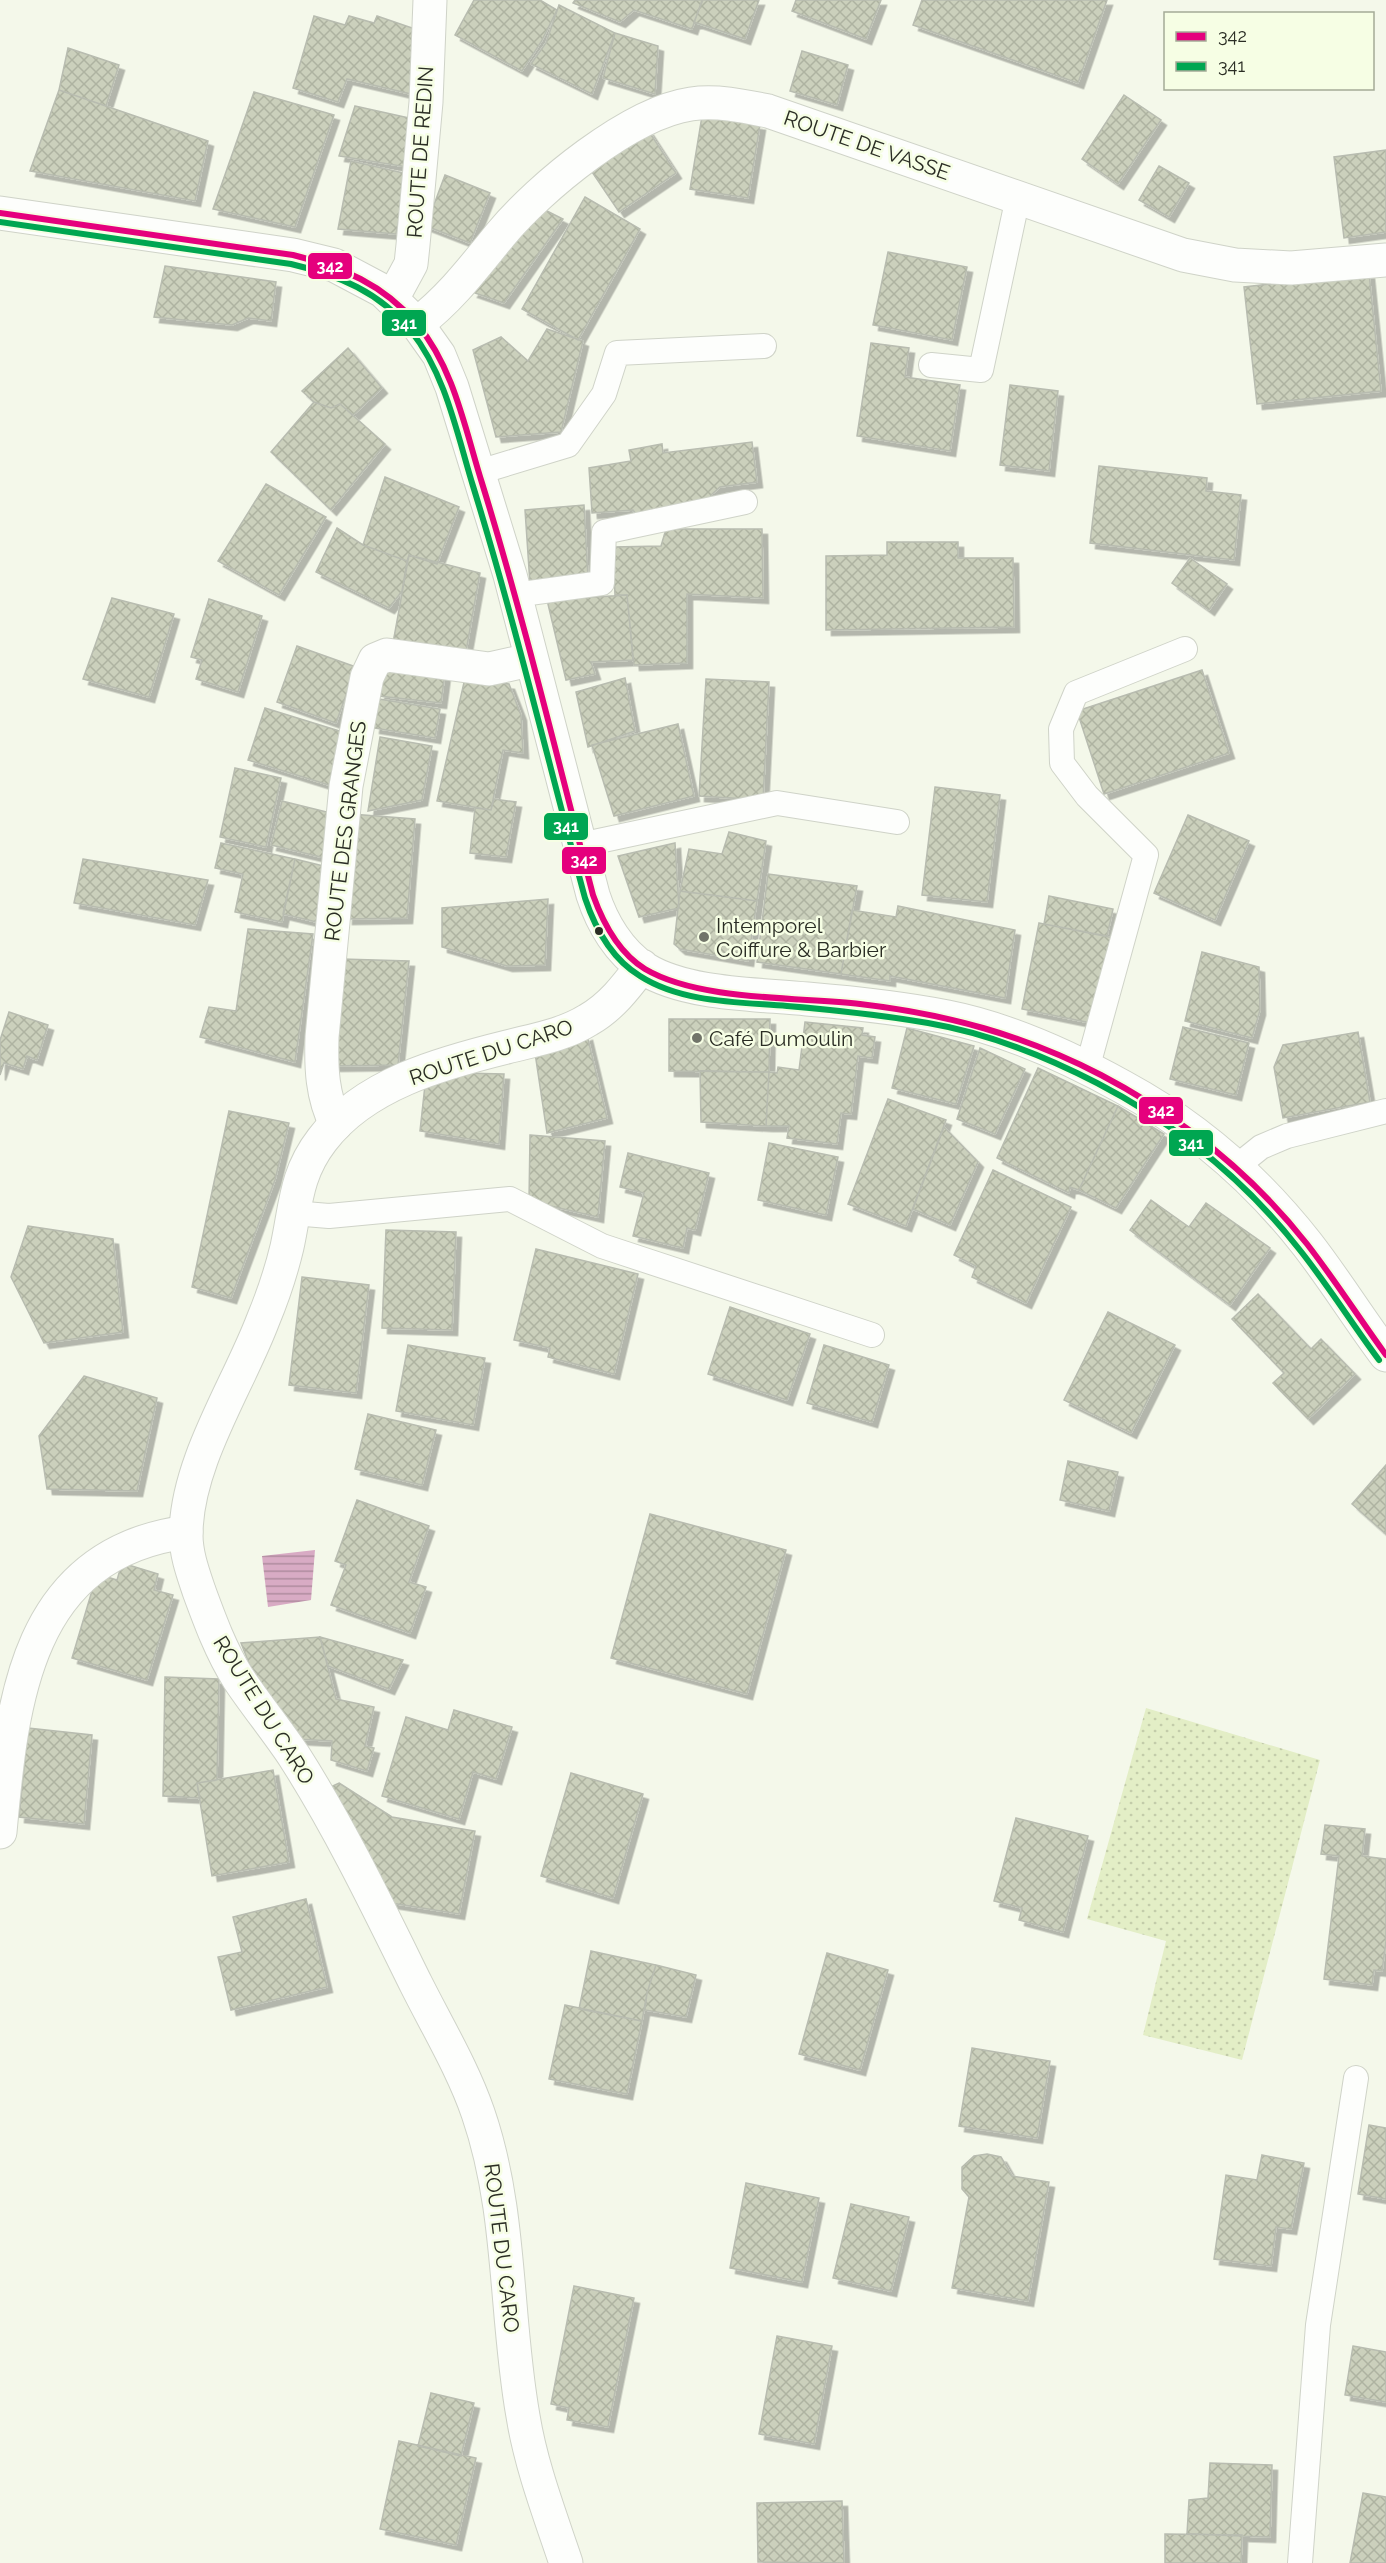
<svg xmlns="http://www.w3.org/2000/svg" width="1386" height="2563" font-family="Raleway,sans-serif">
<style>
.green{fill:url(#green-dots)}
.water{fill:url(#water-rules)}
.building{fill:url(#building-cross-hatch);stroke:#b8bcb0;stroke-width:1.5;filter:url(#shadow)}
.lines{fill:none;stroke-linecap:round;stroke-linejoin:round}
.service-casing{stroke:#cfd3c8;stroke-width:26}
.minor-casing{stroke:#cfd3c8;stroke-width:35}
.tertiary-casing{stroke:#cfd3c8;stroke-width:35}
.service{stroke:#fdfefc;stroke-width:24}
.minor{stroke:#fdfefc;stroke-width:33}
.tertiary{stroke:#fdfefc;stroke-width:33}
.bus-1-casing{stroke:#f6fee4;stroke-width:10}
.bus-2-casing{stroke:#f6fee4;stroke-width:10}
.bus-1{stroke:#e5007d;stroke-width:6}
.bus-2{stroke:#00a651;stroke-width:6}
.bus-dot{fill:#2a2d24;stroke:#f6fee4;stroke-width:2}
.poi-dot{fill:#717469;stroke:#f6fee4;stroke-width:2}
.labels{text-anchor:middle;dominant-baseline:central;stroke-width:5;stroke-linejoin:round;paint-order:stroke}
.street-label{font-size:21px;fill:#2a2d24;stroke:#f6fee4}
.poi-label{font-size:21px;fill:#2a2d24;stroke:#f6fee4;text-anchor:start}
.line-badge{stroke:#f6fee4;stroke-width:2}
.badge-label{font-size:16px;text-anchor:middle;font-weight:bold;fill:#fff}
</style>
<defs>
<pattern id="green-dots" width="8" height="8" patternUnits="userSpaceOnUse" patternTransform="scale(1.5)"><rect width="8" height="8" fill="#e3eec6"/><path d="M2 2h.1M6 6h.1" fill="none" stroke="#c3ccaa" stroke-width="1.8" stroke-linecap="round"/></pattern>
<pattern id="water-rules" width="6" height="5" patternUnits="userSpaceOnUse" patternTransform="scale(1.5)"><rect width="6" height="5" fill="#d8abc4"/><path d="M0 2.5h6" fill="none" stroke="#af8c9f"/></pattern>
<pattern id="building-cross-hatch" width="8" height="8" patternUnits="userSpaceOnUse" patternTransform="scale(1.5)"><rect width="8" height="8" fill="#cbd0bc"/><path d="M0 0l8 8M0 8l8-8" fill="none" stroke="#aeb3a1"/></pattern>
<filter id="shadow"><feDropShadow dx="5.5" dy="5.5" stdDeviation="0" flood-color="#0004"/></filter>
</defs>
<rect width="100%" height="100%" fill="#f4f8ea"/>
<!-- green -->
<path class="green" d="M1146 1708 1320 1760 1242 2060 1143 2035 1166 1941 1087 1919Z"/>
<!-- water -->
<path class="water" d="M315 1550 311 1600 268 1607 262 1556Z"/>
<!-- building -->
<path class="building" d="M474 0H540L557 10 541 42 522 71 455 35Z
M575 0H702L692 29 634 10 620 22 573 3Z
M703 0H759L745 39 694 22Z
M796 0H881L866 39 792 11Z
M922 0H1107L1078 83 913 25Z
M559 5 615 33 592 94 531 64 546 43Z
M314 16 345 25 349 16 374 23 377 16 418 30 411 94 347 79 338 102 293 88Z
M615 33 658 46 655 94 603 78Z
M68 48 119 65 106 106 59 90Z
M802 51 848 65 837 105 790 91Z
M59 90 208 141 195 201 30 171Z
M254 92 334 115 295 227 213 209Z
M1124 95 1161 120 1118 184 1082 159Z
M355 106 414 119 407 167 339 156Z
M702 116 760 125 748 198 690 189Z
M648 130 676 173 619 212 590 169Z
M1386 150V232L1344 238 1334 157Z
M351 161 408 174 396 234 338 229Z
M1159 166 1189 183 1169 217 1139 200Z
M445 175 490 193 470 243 426 226Z
M585 197 640 229 578 340 522 309Z
M539 207 563 219 504 303 472 292Z
M888 252 967 267 952 340 873 325Z
M165 266 276 282 271 321 248 318 232 325 154 317Z
M1369 273 1381 391 1257 404 1244 287Z
M547 329 583 341 561 432 496 437 473 350 501 337 528 361Z
M871 343 909 348 905 377 960 385 950 451 857 436Z
M348 348 382 388 353 415 340 404 331 408 314 402 302 391Z
M1010 385 1058 391 1049 471 1000 465Z
M314 402 331 408 340 404 385 444 331 510 271 452Z
M752 442 757 482 720 487 711 495 712 503 636 514 633 510 592 513 589 468 631 461 629 450 662 444 663 453Z
M1099 466 1207 478 1206 491 1241 495 1234 560 1090 543Z
M385 477 459 507 437 564 409 555 407 561 363 545Z
M266 484 326 517 279 595 218 561Z
M584 505 588 578 530 584 525 510Z
M337 528 363 545 407 561 402 591 389 608 316 572Z
M666 529H762L763 598 687 594V663L634 665 627 595H615L613 547 661 546Z
M887 542H958V558H1013L1014 627 826 630V556L887 555Z
M409 555 480 573 465 657 393 643Z
M1190 558 1227 584 1209 610 1172 583Z
M627 595 633 660 591 662 595 674 566 680 547 600Z
M112 598 174 614 149 697 83 679Z
M209 599 262 616 238 692 196 679 202 660 191 657Z
M297 646 356 667 336 723 277 702Z
M382 665 445 673 441 703 379 696Z
M1202 670 1229 753 1104 794 1077 711Z
M465 678 509 684 521 715 523 753 503 750 491 810 437 801Z
M625 678 635 731 588 747 576 692Z
M706 679 769 682 763 800 699 796Z
M379 699 440 709 435 738 374 728Z
M265 708 346 733 329 785 248 760Z
M678 724 694 796 614 816 592 745Z
M380 737 432 746 422 800 368 811Z
M235 768 281 778 266 847 220 837Z
M935 787 1000 795 987 902 922 895Z
M494 799 516 802 506 857 470 853 475 808 491 810Z
M282 801 335 814 325 858 271 845Z
M351 814 415 819 407 918 347 919Z
M1188 815 1249 841 1215 920 1154 893Z
M729 832 766 841 757 901 680 891 689 849 722 854Z
M221 843 295 859 282 922 235 912 243 874 215 868Z
M675 843 679 908 639 917 618 856Z
M83 859 208 880 195 925 74 903Z
M295 859 332 868 321 923 283 914Z
M768 874 857 886 841 974 757 962Z
M680 891 757 901 748 961 680 949 674 944Z
M1049 896 1113 909 1107 936 1044 924Z
M548 899 545 965 507 966 442 947V908Z
M898 906 1015 930 1005 998 890 976V981L841 974 852 910 896 917Z
M1039 923 1114 938 1096 1024 1022 1009Z
M248 929 313 934 295 1062 200 1037 209 1007 236 1011Z
M1202 952 1259 967 1260 1010 1252 1038 1185 1021Z
M342 959 409 961 398 1065 327 1066Z
M9 1012 48 1025 37 1060 27 1056 23 1069 4 1063 0 1075V1040Z
M669 1019H770L769 1072 669 1071Z
M805 1022 863 1028 862 1035 875 1037 872 1058 858 1056 851 1114 841 1113 837 1144 787 1138 789 1126H766L769 1072 777 1073 778 1067 799 1070Z
M1183 1027 1249 1043 1236 1095 1170 1079Z
M907 1028 974 1046 956 1104 892 1088Z
M1358 1032 1370 1102 1283 1118 1274 1067 1283 1045Z
M587 1035 607 1118 547 1133 535 1053Z
M980 1048 1025 1069 995 1134 957 1119Z
M1038 1068 1118 1106 1079 1190 1070 1187 1069 1193 997 1158Z
M700 1071 769 1072 766 1126 701 1122Z
M462 1073 504 1074 499 1144 420 1131 426 1076Z
M888 1099 946 1120 906 1226 848 1204Z
M1118 1106 1164 1134 1116 1208 1079 1190Z
M229 1111 289 1123 275 1180 231 1298 192 1287Z
M944 1127 978 1162 950 1225 913 1209Z
M530 1135 605 1141 598 1217 529 1201Z
M769 1143 838 1157 826 1215 758 1200Z
M628 1153 709 1173 695 1230 687 1228 683 1248 633 1236 644 1193 620 1187Z
M993 1170 1071 1207 1026 1303 972 1277 976 1266 954 1255Z
M1151 1200 1189 1227 1206 1203 1270 1248 1230 1305 1130 1230Z
M28 1226 113 1239 123 1332 44 1343 11 1277Z
M386 1230 456 1232 452 1330 382 1328Z
M536 1249 638 1274 614 1374 548 1357 550 1348 514 1340Z
M302 1277 369 1285 356 1393 289 1385Z
M1258 1294 1311 1349 1321 1339 1355 1374 1308 1419 1273 1383 1284 1373 1232 1319Z
M730 1307 810 1334 787 1400 708 1374Z
M1108 1312 1175 1345 1131 1433 1064 1400Z
M408 1345 485 1358 473 1425 396 1411Z
M824 1345 889 1365 872 1422 807 1403Z
M84 1376 157 1398 137 1491 47 1489 39 1436Z
M368 1414 436 1430 422 1485 355 1469Z
M1068 1461 1118 1472 1109 1511 1060 1500Z
M1386 1465V1534L1352 1504Z
M357 1500 429 1526 409 1582 426 1587 410 1633 331 1605 346 1565 335 1561Z
M650 1514 786 1550 747 1694 611 1658Z
M122 1563 158 1574 154 1590 173 1595 147 1680 72 1658 97 1574 117 1580Z
M320 1637 336 1699 374 1707 365 1746 374 1748 367 1771 331 1760 332 1741 295 1739 258 1686 241 1643Z
M320 1637 403 1660 389 1689 328 1666Z
M165 1677 219 1679 217 1780 197 1783 200 1798 163 1796Z
M454 1710 512 1727 496 1779 473 1772 459 1819 382 1796 406 1717 448 1730Z
M28 1728 92 1735 84 1824 19 1817Z
M273 1770 289 1862 212 1876 197 1783Z
M571 1773 643 1794 613 1898 541 1876Z
M339 1783 392 1817 475 1831 459 1914 385 1902 328 1788Z
M1016 1818 1088 1836 1063 1932 1019 1920 1022 1908 994 1901Z
M1325 1825 1365 1829 1362 1856 1386 1859V1941L1382 1971 1374 1970 1372 1985 1324 1979 1339 1856 1321 1854Z
M306 1899 327 1987 231 2010 218 1957 242 1952 233 1917Z
M591 1951 656 1965 647 1993 642 2021 579 2009Z
M827 1953 888 1970 860 2070 799 2054Z
M656 1965 696 1975 686 2017 645 2010 647 1993Z
M565 2005 642 2021 627 2094 549 2079Z
M972 2048 1050 2061 1037 2138 959 2126Z
M1369 2125 1386 2128V2199L1358 2194Z
M987 2154 1001 2157 1012 2176 1049 2182 1028 2301 952 2288 969 2197 962 2189V2167L974 2156Z
M1262 2155 1304 2163 1291 2229 1276 2227 1271 2266 1214 2259 1226 2175 1257 2180Z
M746 2183 819 2198 802 2282 730 2268Z
M851 2204 909 2217 891 2291 833 2278Z
M574 2286 634 2298 608 2427 567 2420 569 2408 551 2404Z
M777 2336 832 2346 814 2444 759 2434Z
M1353 2346 1386 2352V2402L1345 2395Z
M431 2393 474 2403 461 2456 418 2446Z
M399 2441 476 2458 456 2545 380 2529Z
M1210 2463 1272 2465 1270 2537 1187 2534 1189 2500 1208 2498Z
M1363 2493 1386 2497V2563H1350Z
M842 2501 844 2563 758 2562 757 2503Z
M1165 2534 1242 2535 1241 2563H1165Z"/>
<g class="lines">
<defs>
<path id="service" d="M931 365 981 370 1018 197
M479 472 568 445 604 394 617 353 764 346
M515 595 602 583 604 532 745 502
M580 845 777 803 897 822
M1087 1069 1146 855 1087 796 1062 763 1061 729 1076 693 1185 649
M1236 1167 1261 1147 1287 1136 1386 1111
M293 1213 329 1216 510 1199 602 1246 872 1335
M1300 2563 1318 2325 1356 2078"/>
<path id="minor" d="M392 299 411 264 413 245 426 102 430 0
M417 324C451 298 474 267 501 234 540 187 630 113 691 104 716 100 744 106 768 111L1183 255 1235 265 1291 268 1386 260
M336 1124C322 1096 321 1068 322 1037L346 786 367 677 375 660 387 655 489 669 530 660
M0 1832C12 1700 26 1554 186 1532"/>
<path id="tertiary" d="M0 213 293 255 334 265 383 291 417 324 439 355 452 387 510 575 593 895C602 923 619 952 645 969 687 995 759 994 807 999 854 1003 901 1008 947 1017 1008 1029 1069 1057 1123 1087 1195 1126 1256 1179 1307 1244 1335 1280 1359 1319 1386 1355
M566 2563C550 2515 531 2466 523 2416 505 2316 512 2211 478 2113 463 2069 437 2026 416 1984 378 1907 340 1828 294 1756 276 1729 256 1705 238 1678 221 1651 210 1621 199 1591 193 1573 186 1554 186 1535 186 1463 238 1386 263 1320 273 1296 281 1272 287 1247 296 1206 295 1175 322 1140 364 1084 442 1063 507 1047 534 1040 564 1035 588 1020 611 1007 626 987 642 966"/>
</defs>
<!-- service casing -->
<use href="#service" class="service-casing"/>
<!-- minor casing -->
<use href="#minor" class="minor-casing"/>
<!-- tertiary casing -->
<use href="#tertiary" class="tertiary-casing"/>
<!-- service -->
<use href="#service" class="service"/>
<!-- minor -->
<use href="#minor" class="minor"/>
<!-- tertiary -->
<use href="#tertiary" class="tertiary"/>
<defs>
<path id="bus-1" d="M0 213 293 255C342 267 383 284 417 324 454 368 465 429 482 483 524 619 557 757 593 895 603 923 619 953 645 969 699 1001 798 997 860 1004 946 1014 1024 1035 1101 1075 1181 1117 1251 1173 1307 1244 1335 1280 1359 1318 1386 1355"/>
<path id="bus-2" d="M0 222 291 264C338 275 380 292 411 331 446 375 457 434 473 486 515 622 548 761 585 898 595 928 612 959 640 976 682 1003 739 1002 787 1006 834 1010 881 1015 928 1023 987 1033 1043 1055 1097 1083 1176 1124 1244 1179 1299 1249 1328 1285 1352 1324 1379 1360"/>
</defs>
<!-- bus-1 casing -->
<use href="#bus-1" class="bus-1-casing"/>
<!-- bus-2 casing -->
<use href="#bus-2" class="bus-2-casing"/>
<!-- bus-1 -->
<use href="#bus-1" class="bus-1"/>
<!-- bus-2 -->
<use href="#bus-2" class="bus-2"/>
</g>
<!-- markers -->
<circle class="bus-dot" cx="599" cy="931" r="5"/>
<g class="poi-dot">
<circle cx="704" cy="937" r="6"/>
<circle cx="697" cy="1038" r="6"/>
</g>
<g class="labels">
<!-- street labels -->
<g class="street-label">
<text transform="translate(867 145) rotate(19)">ROUTE DE VASSE</text>
<text transform="translate(420 152) rotate(-86)">ROUTE DE REDIN</text>
<text transform="translate(345 831) rotate(-83)">ROUTE DES GRANGES</text>
<text transform="translate(491 1052) rotate(-18)">ROUTE DU CARO</text>
<text transform="translate(264 1710) rotate(58)">ROUTE DU CARO</text>
<text transform="translate(502 2248) rotate(83)">ROUTE DU CARO</text>
</g>
<!-- poi labels -->
<g class="poi-label">
<text x="716" y="925">Intemporel<tspan x="716" dy="24">Coiffure &amp; Barbier</tspan></text>
<text x="709" y="1038">Café Dumoulin</text>
</g>
</g>
<g class="line-badge">
<rect x="307" y="252" width="46" height="28" rx="6" fill="#e5007d"/>
<rect x="381" y="309" width="46" height="28" rx="6" fill="#00a651"/>
<rect x="543" y="812" width="46" height="29" rx="6" fill="#00a651"/>
<rect x="561" y="846" width="46" height="29" rx="6" fill="#e5007d"/>
<rect x="1138" y="1096" width="46" height="29" rx="6" fill="#e5007d"/>
<rect x="1168" y="1129" width="46" height="28" rx="6" fill="#00a651"/>
</g>
<g class="badge-label">
<text x="330" y="272">342</text>
<text x="404" y="329">341</text>
<text x="566" y="832">341</text>
<text x="584" y="866">342</text>
<text x="1161" y="1116">342</text>
<text x="1191" y="1149">341</text>
</g>
<!-- legend -->
<rect x="1164" y="12" width="210" height="78" fill="#f6fee4" stroke="#a4aa97" stroke-width="1.5"/>
<rect x="1176" y="32" width="30" height="9" fill="#e5007d" stroke="#a4aa97" stroke-width="1.5"/>
<text x="1218" y="42" font-size="18" fill="#2a2d24">342</text>
<rect x="1176" y="62" width="30" height="9" fill="#00a651" stroke="#a4aa97" stroke-width="1.5"/>
<text x="1218" y="72" font-size="18" fill="#2a2d24">341</text>
</svg>
